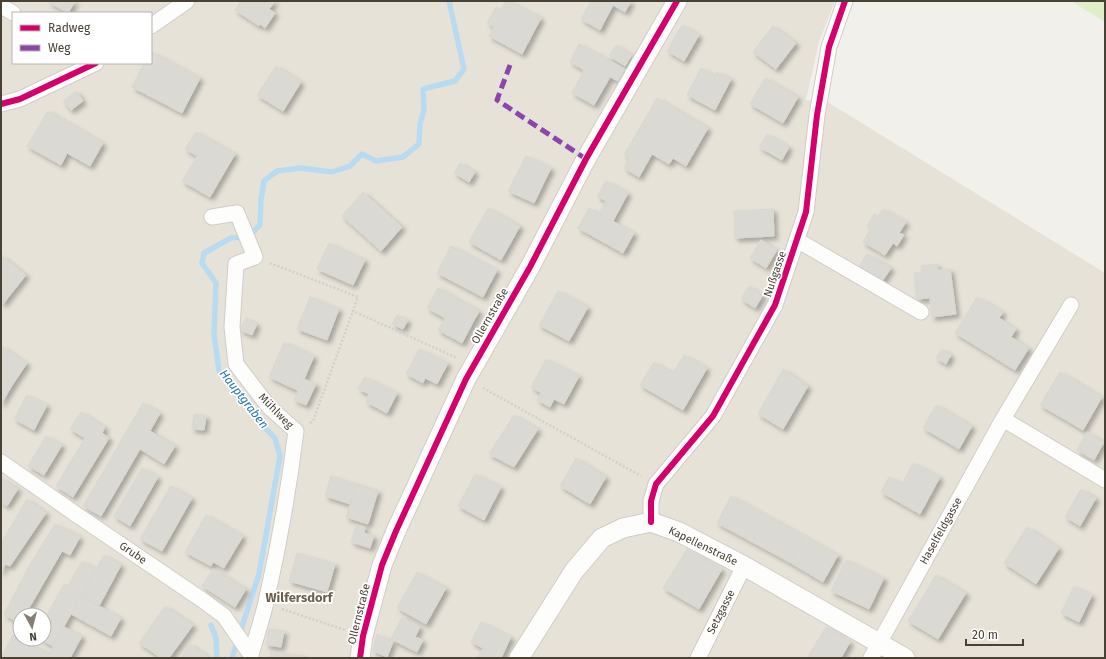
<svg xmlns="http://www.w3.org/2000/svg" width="1106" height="659" font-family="'Fira Sans',sans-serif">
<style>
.residential{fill:#e6e2d8;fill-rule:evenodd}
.green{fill:#dfeec9}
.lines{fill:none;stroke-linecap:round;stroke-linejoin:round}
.stream{stroke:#b9dbf2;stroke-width:5.5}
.building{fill:#dbd9d3;stroke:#dad7d1;filter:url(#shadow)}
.minor-casing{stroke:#d0cdc8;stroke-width:17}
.tertiary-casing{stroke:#d0cdc8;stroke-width:21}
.path{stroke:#d2d0ca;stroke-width:2.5;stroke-dasharray:2 2;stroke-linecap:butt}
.minor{stroke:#fdfdfc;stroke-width:15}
.tertiary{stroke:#fdfdfc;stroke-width:19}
.quiet{stroke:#8e44ad;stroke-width:5;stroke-dasharray:10 5;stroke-linecap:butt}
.cycleway-casing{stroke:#fff;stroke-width:8}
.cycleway{stroke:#d6006c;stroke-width:6}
.labels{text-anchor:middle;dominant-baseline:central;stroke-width:3.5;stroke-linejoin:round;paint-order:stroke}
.street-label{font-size:11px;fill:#494136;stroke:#fff}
.water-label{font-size:12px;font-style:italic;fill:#2678b3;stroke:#fff}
.quarter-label{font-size:13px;font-weight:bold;fill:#6c5f4c;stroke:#fff}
</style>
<defs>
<filter id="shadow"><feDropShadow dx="3.5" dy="3.5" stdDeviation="2" flood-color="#0004"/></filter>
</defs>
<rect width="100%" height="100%" fill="#f2f0eb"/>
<!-- residential -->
<path class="residential" d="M1 1H835L819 42 806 100 826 101 1105 273V658H1ZM13 13H151V63H13ZM20 615H44V639H20Z"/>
<!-- green -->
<path class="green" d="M1071 1H1105V22Z"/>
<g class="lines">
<!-- stream -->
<path class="stream" d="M211 625 216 638 217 658
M232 658 259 574 280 456 275 438 260 423 219 371 214 334 216 283 202 263 204 253 231 238 249 236 260 225 261 200 264 181 277 171 301 168 332 172 350 166 362 154 376 161 403 157 419 144 420 124 424 110 423 89 455 81 464 69 449 1"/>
</g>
<!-- building -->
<path class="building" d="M47 1H75L68 13Z
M241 1H275L269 9 275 13 265 28 260 24 259 26 235 10Z
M506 1H509L541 18 522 54 489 36 494 27 487 23 496 7 501 10Z
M591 1H631L625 12 613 5 600 30 581 19Z
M682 25 699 35 684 61 667 51Z
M773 26 796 43 776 69 753 52Z
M579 44 625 69 618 81 610 77 594 105 572 93 584 70 570 62Z
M616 45 632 55 625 66 609 56Z
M151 52 200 78 182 113 132 87 144 63H151Z
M276 66 301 82 283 111 257 95Z
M701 68 715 76 717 72 731 79 715 110 687 95Z
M765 78 798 97 783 123 750 104Z
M76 91 83 101 71 110 63 101Z
M657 98 708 128 686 166 673 158 669 164 652 154 639 177 624 168 629 158 624 155Z
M48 111 103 143 90 166 67 153 61 165 27 146Z
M196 132 235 154 210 197 182 181 197 156 185 149Z
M767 134 789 147 782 160 759 147Z
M526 156 551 168 534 203 508 191Z
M460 163 475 172 469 182 454 173Z
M606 181 628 193 613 221 599 214 606 201 597 196Z
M363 192 402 227 381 251 342 216Z
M488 208 520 226 501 260 469 242Z
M589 208 634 233 623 253 578 228Z
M773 209 774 236 735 238 734 211Z
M883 209 906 222 899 233 904 235 897 246 893 243 885 255 863 242 871 228 867 226 874 214 878 216Z
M761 240 777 250 766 268 750 258Z
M329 243 365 260 353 285 317 269Z
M451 246 497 270 483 297 437 273Z
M867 254 891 268 881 283 858 268Z
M1 255 26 275 3 304 1 302Z
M937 264 938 270 950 269 956 314 932 317 930 298 917 299 914 273 922 272 921 266Z
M749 286 763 295 755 308 741 299Z
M438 288 479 311 462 343 438 330 445 318 427 308Z
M558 291 588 307 569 341 539 325Z
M310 297 339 309 327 340 297 329Z
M977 297 1003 312 999 318 1016 329 1011 337 1029 348 1015 370 955 333Z
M397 315 408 320 403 329 392 324Z
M246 318 257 324 252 335 240 330Z
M284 342 314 356 299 391 269 377Z
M1 346 27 363 13 384 1 376Z
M419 349 448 363 437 384 425 378 423 383 406 374Z
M942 349 951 355 946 364 936 358Z
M684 355 707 368 683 410 640 385 654 362 673 373Z
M546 359 579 376 564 404 554 399 550 407 537 400 541 393 531 387Z
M783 369 808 386 783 429 758 414Z
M1060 372 1102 397 1083 430 1040 405Z
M1 377 13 384 1 404Z
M364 377 397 393 387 413 366 402 369 394 358 389Z
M304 379 316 384 306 405 294 400Z
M27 395 47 405 34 430 14 419Z
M143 403 160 413 150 431 175 446 164 464 140 449 101 516 83 506Z
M936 405 972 426 959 449 923 428Z
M81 412 105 427 102 433 109 438 73 497 56 486 85 438 70 429Z
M194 414 206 416 204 430 192 429Z
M514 415 538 429 514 467 489 454Z
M1087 432 1104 442 1094 460 1077 450Z
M46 436 62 445 44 475 28 466Z
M576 458 606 477 590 504 560 486Z
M913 463 940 477 920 514 881 492 889 477 902 484Z
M142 468 158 477 130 526 114 516Z
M475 474 501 487 484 520 458 506Z
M331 476 357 484 350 504 325 496Z
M3 479 18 489 7 506 1 502V482Z
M357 484 378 491 368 524 346 517Z
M171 486 192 498 162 551 140 539Z
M1081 489 1096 498 1080 526 1065 517Z
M731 496 804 536 789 562 717 523Z
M27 499 46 513 10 566 5 564 1 573V543Z
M206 515 243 536 224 568 213 562 211 566 185 552Z
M55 524 80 537 70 555 62 551 25 615H20V624L4 614 29 566Z
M356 525 365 527 364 533 374 536 370 548 351 542Z
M1027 527 1059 548 1036 584 1004 563Z
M804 536 838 555 823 582 789 562Z
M687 549 722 569 699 609 663 588Z
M297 553 335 564 327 592 289 581Z
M104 555 121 565 99 606 81 596Z
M846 560 884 578 869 609 831 591Z
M82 561 96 569 71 614 53 604 64 584 68 586Z
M213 569 246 589 235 607 202 586Z
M417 572 446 588 426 624 397 608Z
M936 575 966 593 938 639 908 621Z
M1074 586 1092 595 1079 622 1061 613Z
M81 596 121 618 111 636 71 614Z
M53 604 71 614 53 646 40 639H44V620Z
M165 606 193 625 169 658H161L139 643Z
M402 617 420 627 415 637 423 640 417 652 391 639Z
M481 622 511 637 501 658H478L483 648 471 642Z
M64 627 82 636 70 658H47Z
M826 627 850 642 841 658H807Z
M269 629 284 631 281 647 266 645Z
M377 634 393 642 387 657 373 651Z
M13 635 49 654 47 658H1Z
M190 644 210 658H181Z
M271 652 304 656V658H270Z"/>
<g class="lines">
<defs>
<path id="minor" d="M1 6 13 13
M151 26 187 1
M1 104 20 99 96 63
M212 217 237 213 255 257 236 264 232 327 236 364 269 407 296 431C289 488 279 545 266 602 262 620 256 637 251 655
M797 240 921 312
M1003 419 1105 480
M1 462 77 515 201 599 224 616 251 655V658
M651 522V501L656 484 713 416 775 305 806 212 817 115 829 47 845 1
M698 658 744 566
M871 658 1003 419 1071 305"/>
<path id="tertiary" d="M360 658 363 636 382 565 396 531 466 379 530 267 586 159 677 1
M519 658 574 571 602 538 623 528 651 522 679 532 744 566 905 658"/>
</defs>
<!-- minor casing -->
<use href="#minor" class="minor-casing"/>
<!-- tertiary casing -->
<use href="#tertiary" class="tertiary-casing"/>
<!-- path -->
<path class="path" d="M270 263 358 297 353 311 457 358
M483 388 641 476
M310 423 313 421 353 311
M282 609 345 630"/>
<!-- minor -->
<use href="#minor" class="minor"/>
<!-- tertiary -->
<use href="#tertiary" class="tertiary"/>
<!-- quiet -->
<path class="quiet" d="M510 65 497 100 586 159"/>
<defs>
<path id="cycleway" d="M1 104 20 99 96 63
M651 522V501L656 484 713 416 775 305 806 212 817 115 829 47 845 1
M360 658 363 636 382 565 396 531 466 379 530 267 586 159 677 1"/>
</defs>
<!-- cycleway casing -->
<use href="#cycleway" class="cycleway-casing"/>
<!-- cycleway -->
<use href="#cycleway" class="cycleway"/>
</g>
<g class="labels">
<!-- street labels -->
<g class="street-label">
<text transform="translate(775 274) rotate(-71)">Nußgasse</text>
<text transform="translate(490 316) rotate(-60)">Ollernstraße</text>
<text transform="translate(276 411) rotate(46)">Mühlweg</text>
<text transform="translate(941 531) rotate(-61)">Haselfeldgasse</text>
<text transform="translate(703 546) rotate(26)">Kapellenstraße</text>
<text transform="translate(133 553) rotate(34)">Grube</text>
<text transform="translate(721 612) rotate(-63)">Setzgasse</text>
<text transform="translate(359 614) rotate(-76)">Ollernstraße</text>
</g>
<!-- water labels -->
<g class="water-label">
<text transform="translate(244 399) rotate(52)">Hauptgraben</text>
</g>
<!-- quarter labels -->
<g class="quarter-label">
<text x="299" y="597">Wilfersdorf</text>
</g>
</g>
<!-- border -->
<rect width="1106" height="659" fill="none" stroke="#494136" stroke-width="4"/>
<!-- legend -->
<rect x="12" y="12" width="140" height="52" fill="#ffffff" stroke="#b6b3af"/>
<rect x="20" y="25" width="20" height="6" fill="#d6006c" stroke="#b6b3af"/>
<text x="48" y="32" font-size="12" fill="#494136">Radweg</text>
<rect x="20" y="45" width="20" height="6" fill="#8e44ad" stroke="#b6b3af"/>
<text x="48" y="52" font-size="12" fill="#494136">Weg</text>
<!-- north arrow -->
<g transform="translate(32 627) rotate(173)"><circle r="19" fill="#ffffff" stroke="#b6b3af"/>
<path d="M0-3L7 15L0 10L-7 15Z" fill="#847e75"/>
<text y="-6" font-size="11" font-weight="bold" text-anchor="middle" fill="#494136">N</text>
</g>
<!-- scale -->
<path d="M966 639v6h57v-6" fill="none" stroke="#494136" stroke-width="2"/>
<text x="972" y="639" font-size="12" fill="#494136" stroke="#ffffff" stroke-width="3" paint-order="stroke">20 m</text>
</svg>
